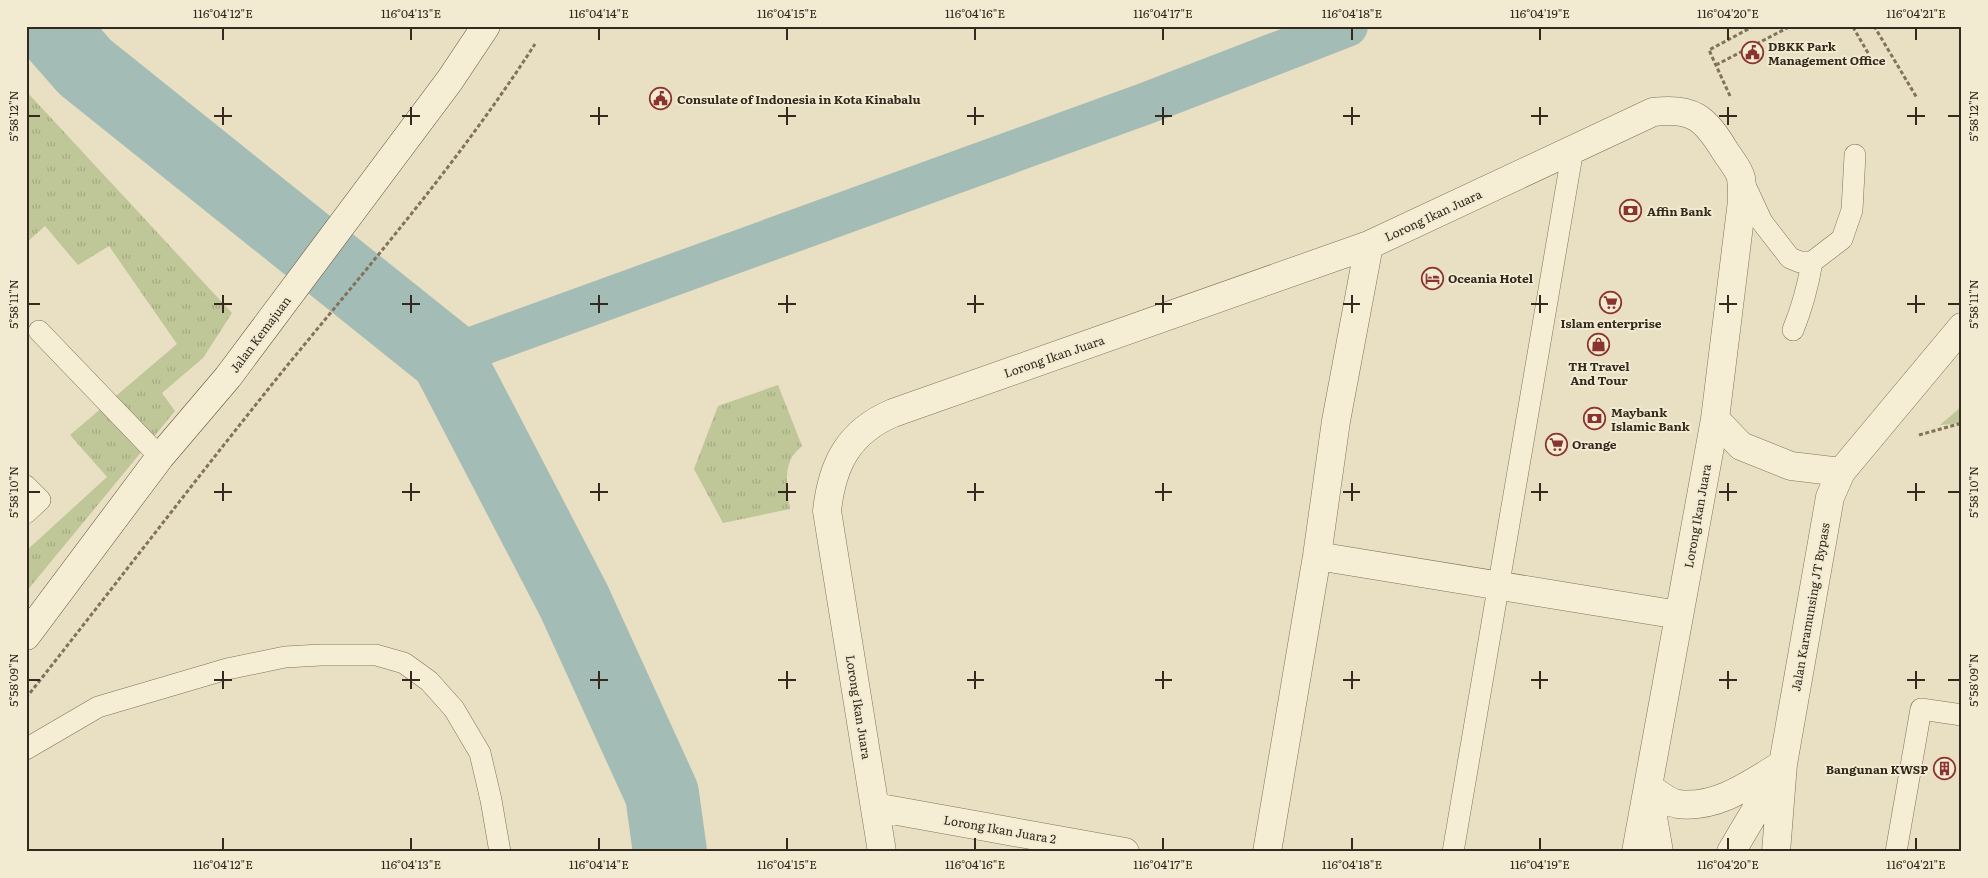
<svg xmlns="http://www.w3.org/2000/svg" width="1988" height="878" font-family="Literata,serif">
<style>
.grass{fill:url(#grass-tufts)}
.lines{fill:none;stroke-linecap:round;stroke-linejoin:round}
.canal{stroke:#a4bcb6;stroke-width:42}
.river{stroke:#a4bcb6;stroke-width:74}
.lane-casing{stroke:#82715b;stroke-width:22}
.street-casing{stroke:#82715b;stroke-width:29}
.secondary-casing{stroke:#63523e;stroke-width:29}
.path{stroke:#82715b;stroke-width:3;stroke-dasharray:4 2.5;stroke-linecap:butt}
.lane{stroke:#f5edd4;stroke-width:21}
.street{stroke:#f5edd4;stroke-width:28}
.secondary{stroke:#f5edd4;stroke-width:28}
.ticks{fill:none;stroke:#33291e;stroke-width:2}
.labels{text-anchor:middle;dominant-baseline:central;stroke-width:4;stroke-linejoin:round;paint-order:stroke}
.poi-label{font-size:12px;font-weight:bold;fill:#33291e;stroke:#f2ead1;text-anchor:start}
.street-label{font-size:12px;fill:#33291e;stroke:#f2ead1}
.neatline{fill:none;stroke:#33291e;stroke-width:2}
.ticks-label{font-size:12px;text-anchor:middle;fill:#33291e}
</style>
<defs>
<pattern id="grass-tufts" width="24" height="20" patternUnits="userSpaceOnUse" patternTransform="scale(1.25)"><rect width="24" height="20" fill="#bfc697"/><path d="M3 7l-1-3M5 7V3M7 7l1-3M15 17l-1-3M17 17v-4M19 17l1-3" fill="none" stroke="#a5aa82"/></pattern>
</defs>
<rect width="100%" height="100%" fill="#e9dfc2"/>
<!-- grass -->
<path class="grass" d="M26 91 232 313 203 358 162 393 175 411 26 592V551L107 477 70 435 177 344 109 246 78 265 45 226 26 243Z
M778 385 802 446C798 450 793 454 791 459 784 474 787 493 790 509L723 523 694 469 718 406Z
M1962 406V423L1940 425Z"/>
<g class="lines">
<!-- canal -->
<path class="canal" d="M447 357 1147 103 1347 26"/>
<!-- river -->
<path class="river" d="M49 26 85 67 447 357 574 601 662 794 670 852"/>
<defs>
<path id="lane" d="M1743 181 1762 222 1790 258 1800 262H1812L1842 239 1852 210 1855 155
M1793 330C1802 308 1808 286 1812 262
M39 331 160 457
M26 486 40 500 26 513
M26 749 98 707 227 669 285 657 321 655H376L404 663 429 681 454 709 480 753 491 800 500 852
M1453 852 1573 149
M1896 852 1921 709 1962 715"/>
<path id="street" d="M1715 419 1741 446 1791 466 1841 472
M1317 556 1679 615
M1648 787C1656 792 1669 803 1678 804 1717 809 1752 783 1783 764
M1651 806 1659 852
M875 807 1125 852
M882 852 827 511C832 465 848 432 893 413L1369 245 1653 112C1693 107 1705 118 1725 151 1730 159 1739 169 1741 178 1742 185 1742 194 1742 201L1715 419 1636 852
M1267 852 1317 556 1336 421 1369 245
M1731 852 1779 771
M1776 852 1783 764 1830 497 1841 472 1962 327"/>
<path id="secondary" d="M26 636 160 457 228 377 450 80 486 26"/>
</defs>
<!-- lane casing -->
<use href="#lane" class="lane-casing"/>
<!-- street casing -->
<use href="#street" class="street-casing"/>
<!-- secondary casing -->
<use href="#secondary" class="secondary-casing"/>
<!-- path -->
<path class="path" d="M1874 26 1917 98
M1853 27 1868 53
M1716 65 1791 26
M1730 96 1709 50 1754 26
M1919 435 1962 423
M26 698C113 588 198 476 286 367 372 262 461 159 535 44"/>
<!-- lane -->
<use href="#lane" class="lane"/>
<!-- street -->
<use href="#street" class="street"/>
<!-- secondary -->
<use href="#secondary" class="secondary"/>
</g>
<!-- ticks -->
<path class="ticks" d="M223 28V40M411 28V40M599 28V40M787 28V40M975 28V40M1163 28V40M1352 28V40M1540 28V40M1728 28V40M1916 28V40M223 107V125M411 107V125M599 107V125M787 107V125M975 107V125M1163 107V125M1352 107V125M1540 107V125M1728 107V125M1916 107V125M28 116H40M214 116H232M402 116H420M590 116H608M778 116H796M967 116H984M1155 116H1172M1343 116H1360M1531 116H1548M1719 116H1737M1907 116H1925M1948 116H1960M223 295V313M411 295V313M599 295V313M787 295V313M975 295V313M1163 295V313M1352 295V313M1540 295V313M1728 295V313M1916 295V313M28 304H40M214 304H232M402 304H420M590 304H608M778 304H796M967 304H984M1155 304H1172M1343 304H1360M1531 304H1548M1719 304H1737M1907 304H1925M1948 304H1960M223 483V501M411 483V501M599 483V501M787 483V501M975 483V501M1163 483V501M1352 483V501M1540 483V501M1728 483V501M1916 483V501M28 492H40M214 492H232M402 492H420M590 492H608M778 492H796M967 492H984M1155 492H1172M1343 492H1360M1531 492H1548M1719 492H1737M1907 492H1925M1948 492H1960M223 671V689M411 671V689M599 671V689M787 671V689M975 671V689M1163 671V689M1352 671V689M1540 671V689M1728 671V689M1916 671V689M28 680H40M214 680H232M402 680H420M590 680H608M778 680H796M967 680H984M1155 680H1172M1343 680H1360M1531 680H1548M1719 680H1737M1907 680H1925M1948 680H1960M223 838V850M411 838V850M599 838V850M787 838V850M975 838V850M1163 838V850M1352 838V850M1540 838V850M1728 838V850M1916 838V850"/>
<!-- icons -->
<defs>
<symbol id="civic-ring" viewBox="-11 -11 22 22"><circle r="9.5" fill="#f2ead1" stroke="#8b3330" stroke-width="1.5"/><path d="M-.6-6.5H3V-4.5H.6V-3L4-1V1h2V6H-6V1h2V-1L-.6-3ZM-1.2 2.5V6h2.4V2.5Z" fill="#8b3330"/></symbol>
<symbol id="bank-ring" viewBox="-11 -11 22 22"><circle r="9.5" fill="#f2ead1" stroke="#8b3330" stroke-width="1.5"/><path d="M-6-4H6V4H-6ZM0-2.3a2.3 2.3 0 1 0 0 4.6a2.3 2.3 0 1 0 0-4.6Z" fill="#8b3330"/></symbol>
<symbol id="hotel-ring" viewBox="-11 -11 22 22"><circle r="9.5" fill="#f2ead1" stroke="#8b3330" stroke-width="1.5"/><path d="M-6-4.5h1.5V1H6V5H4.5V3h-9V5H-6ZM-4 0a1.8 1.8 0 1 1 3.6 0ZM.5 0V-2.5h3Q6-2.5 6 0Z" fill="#8b3330"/></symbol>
<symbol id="supermarket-ring" viewBox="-11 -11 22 22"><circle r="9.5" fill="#f2ead1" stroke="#8b3330" stroke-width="1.5"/><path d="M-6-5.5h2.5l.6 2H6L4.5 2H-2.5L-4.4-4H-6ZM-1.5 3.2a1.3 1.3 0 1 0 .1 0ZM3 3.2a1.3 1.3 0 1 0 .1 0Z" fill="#8b3330"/></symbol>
<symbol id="shop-ring" viewBox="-11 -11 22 22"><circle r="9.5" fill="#f2ead1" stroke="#8b3330" stroke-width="1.5"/><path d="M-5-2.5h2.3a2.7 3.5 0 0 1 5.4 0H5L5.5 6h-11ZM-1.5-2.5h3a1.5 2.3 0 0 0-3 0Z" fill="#8b3330"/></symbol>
<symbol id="building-ring" viewBox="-11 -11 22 22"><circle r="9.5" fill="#f2ead1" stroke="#8b3330" stroke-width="1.5"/><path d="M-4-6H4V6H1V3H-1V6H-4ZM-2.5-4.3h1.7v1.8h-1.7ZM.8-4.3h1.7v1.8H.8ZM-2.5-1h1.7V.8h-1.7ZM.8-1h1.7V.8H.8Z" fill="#8b3330"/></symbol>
</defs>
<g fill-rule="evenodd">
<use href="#civic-ring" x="1740" y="40" width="25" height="25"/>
<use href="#civic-ring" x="648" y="86" width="25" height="25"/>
<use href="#bank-ring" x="1618" y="198" width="25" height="25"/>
<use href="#hotel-ring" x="1420" y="266" width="25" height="25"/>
<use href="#supermarket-ring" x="1598" y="290" width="25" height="25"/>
<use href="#shop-ring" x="1586" y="332" width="25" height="25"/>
<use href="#bank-ring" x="1582" y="406" width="25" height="25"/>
<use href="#supermarket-ring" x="1544" y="432" width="25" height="25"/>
<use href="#building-ring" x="1932" y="756" width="25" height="25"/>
</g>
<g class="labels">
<!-- poi labels -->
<g class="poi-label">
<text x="1768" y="46">DBKK Park<tspan x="1768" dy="14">Management Office</tspan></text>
<text x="677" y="99">Consulate of Indonesia in Kota Kinabalu</text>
<text x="1647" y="211">Affin Bank</text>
<text x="1448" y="278">Oceania Hotel</text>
<text x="1611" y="323" text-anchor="middle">Islam enterprise</text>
<text x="1599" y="366" text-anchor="middle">TH Travel<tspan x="1599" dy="14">And Tour</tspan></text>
<text x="1611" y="412">Maybank<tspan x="1611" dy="14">Islamic Bank</tspan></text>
<text x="1572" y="444">Orange</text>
<text x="1928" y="769" text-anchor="end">Bangunan KWSP</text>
</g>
<!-- street labels -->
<g class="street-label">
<text transform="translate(1433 215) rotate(-25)">Lorong Ikan Juara</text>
<text transform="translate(260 334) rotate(-53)">Jalan Kemajuan</text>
<text transform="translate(1054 356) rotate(-19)">Lorong Ikan Juara</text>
<text transform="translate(1697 516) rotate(-80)">Lorong Ikan Juara</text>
<text transform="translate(1810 607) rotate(-80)">Jalan Karamunsing JT Bypass</text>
<text transform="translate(859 707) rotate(81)">Lorong Ikan Juara</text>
<text transform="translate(1000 829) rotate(10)">Lorong Ikan Juara 2</text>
</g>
</g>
<!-- border -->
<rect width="1988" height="878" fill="none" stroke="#f2ead1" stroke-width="55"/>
<rect x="28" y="28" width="1932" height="822" class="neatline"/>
<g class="ticks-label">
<text x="223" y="18">116°04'12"E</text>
<text x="411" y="18">116°04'13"E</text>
<text x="599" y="18">116°04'14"E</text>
<text x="787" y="18">116°04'15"E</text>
<text x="975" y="18">116°04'16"E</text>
<text x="1163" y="18">116°04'17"E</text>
<text x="1352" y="18">116°04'18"E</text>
<text x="1540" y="18">116°04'19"E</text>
<text x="1728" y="18">116°04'20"E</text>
<text x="1916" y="18">116°04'21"E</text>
<text transform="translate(14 116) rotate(-90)" y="4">5°58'12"N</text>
<text transform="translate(1974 116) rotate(-90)" y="4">5°58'12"N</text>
<text transform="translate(14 304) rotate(-90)" y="4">5°58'11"N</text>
<text transform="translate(1974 304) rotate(-90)" y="4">5°58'11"N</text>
<text transform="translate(14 492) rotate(-90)" y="4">5°58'10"N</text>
<text transform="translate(1974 492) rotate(-90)" y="4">5°58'10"N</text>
<text transform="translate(14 680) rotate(-90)" y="4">5°58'09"N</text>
<text transform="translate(1974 680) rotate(-90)" y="4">5°58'09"N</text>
<text x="223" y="869">116°04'12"E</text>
<text x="411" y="869">116°04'13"E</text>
<text x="599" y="869">116°04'14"E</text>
<text x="787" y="869">116°04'15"E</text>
<text x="975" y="869">116°04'16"E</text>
<text x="1163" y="869">116°04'17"E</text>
<text x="1352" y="869">116°04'18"E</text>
<text x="1540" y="869">116°04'19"E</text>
<text x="1728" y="869">116°04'20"E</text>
<text x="1916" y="869">116°04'21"E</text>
</g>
</svg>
